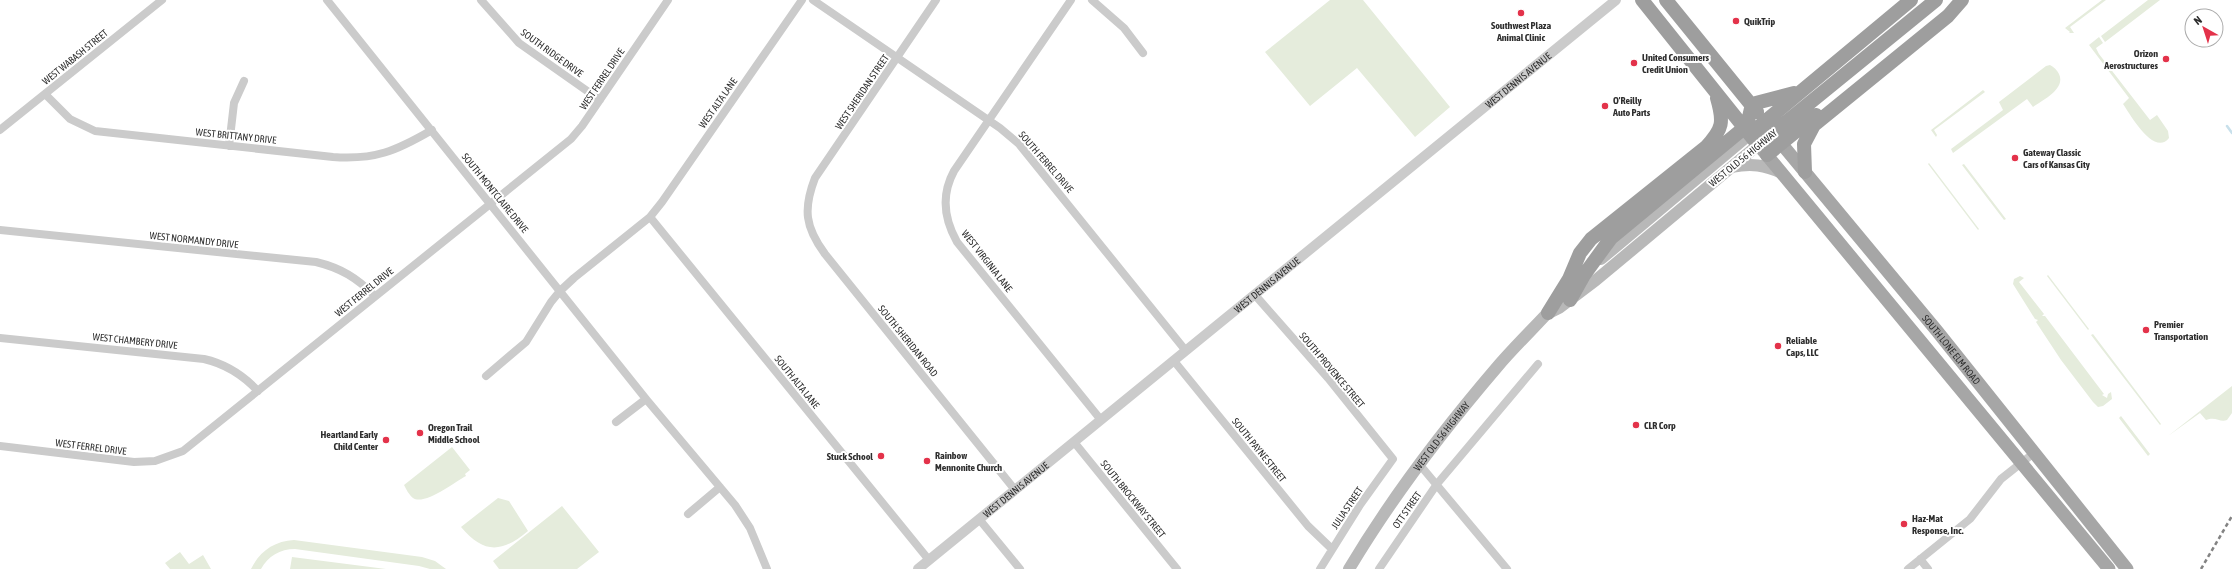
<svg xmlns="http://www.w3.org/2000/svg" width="2232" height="569" font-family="'Asap Condensed',sans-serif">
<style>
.green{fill:#e5ecdc}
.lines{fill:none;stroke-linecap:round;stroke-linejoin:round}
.stream{stroke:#c8e0eb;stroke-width:2.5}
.minor{stroke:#cbcbcb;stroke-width:8}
.tertiary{stroke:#cbcbcb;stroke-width:10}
.secondary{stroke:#b8b8b8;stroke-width:12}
.primary{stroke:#a6a6a6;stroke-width:13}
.trunk{stroke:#9e9e9e;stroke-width:14}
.rail{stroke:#838383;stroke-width:2.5;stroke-dasharray:4 3;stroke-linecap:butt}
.poi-dot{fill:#e3324a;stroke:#fff;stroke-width:1.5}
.labels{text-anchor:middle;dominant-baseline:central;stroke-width:4;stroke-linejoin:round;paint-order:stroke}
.poi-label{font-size:10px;font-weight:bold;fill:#2e2e2e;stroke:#fff;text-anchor:start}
.street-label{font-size:10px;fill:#2e2e2e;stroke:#fff}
</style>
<rect width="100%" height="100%" fill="#fff"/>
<!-- green -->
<path class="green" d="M1330 0H1363L1450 107 1415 137 1357 68 1310 106 1265 52Z
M2102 0H2106L2070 27 2074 33H2069L2070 32 2065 28Z
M2148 0H2160L2105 42 2101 36Z
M2099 37 2103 43 2096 48 2099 54 2150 120 2157 115 2168 131 2169 138C2154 157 2130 114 2123 104L2129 98 2089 45Z
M2050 65C2054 67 2057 70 2059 74 2066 89 2043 100 2033 107L2027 99 1953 153 1951 149 2003 110 1999 102 2046 66Z
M1983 90 1985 92 1934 130 1937 135 1936 137 1931 130Z
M1929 163 1979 229 1978 230 1928 164Z
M1964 164 2006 219 2004 220 1962 165Z
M2048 275 2089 329 2088 330 2047 276Z
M2020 276 2024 278 2019 282 2044 314 2042 316H2045L2104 394 2102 395 2107 398 2108 394 2111 392 2112 399 2103 406 2098 407 2093 402 2061 360 2036 322 2038 320 2035 319 2013 284 2014 279Z
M2093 334 2161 424 2160 425 2091 335Z
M2232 386V413L2227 420C2220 423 2216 416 2206 420L2200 413 2168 436Z
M2121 416 2150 454 2148 456 2119 418Z
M452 447 470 470 465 474 466 476C455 482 424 506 413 498 409 495 406 489 404 485Z
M498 498 509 501 528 531C501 554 483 553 461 527Z
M562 506 599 552 577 569H499L493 561Z
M294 540 422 557 435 561 446 569H430L419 566 295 549C280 549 268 556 261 569H251C259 552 274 541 294 540Z
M180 552 189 564 203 555 211 569H170L165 563Z
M292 557 386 569H290Z"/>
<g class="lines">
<!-- stream -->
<path class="stream" d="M2227 126 2232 133"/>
<!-- minor -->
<path class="minor" d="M327 0 646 399 735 505 750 528 767 569
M481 0 519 43 600 100
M813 0 1000 128 1019 144 1186 351
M936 0 815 178C803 209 805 227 825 254L1015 490
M1071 0 954 171C941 195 944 219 957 242L1101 420
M1092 0 1124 28 1143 53
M45 94 70 119 95 131 333 157C375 160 396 151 432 130
M0 130 162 0
M229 146 234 103 244 81
M650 217 929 560
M0 230 316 262C341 268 357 278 375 296
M1255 295 1328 378 1393 459 1360 505 1320 569
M0 338 204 359C226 364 243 375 258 391
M1174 361 1308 526 1332 549
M486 376 526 342 551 302 560 291 574 278 650 217 662 202 802 0
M616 422 646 399
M1074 442 1177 569
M0 446 134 462 155 461 183 451 571 139 582 126 668 0
M1420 465 1507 569
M688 514 720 487
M979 519 1020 569
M1920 559 1928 569
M1379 569 1437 484 1538 364
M1908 569 1970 519 2001 479 2034 453"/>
<!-- tertiary -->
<path class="tertiary" id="s1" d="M918 569 1616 0"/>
<!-- secondary -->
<g class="secondary">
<path d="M1732 167C1751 163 1765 165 1782 173"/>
<path d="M1601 259 1750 134"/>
<path d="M1549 313 1559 308 1596 280 1758 145"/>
<path id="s2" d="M1349 569C1392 497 1444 429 1498 366 1516 345 1536 326 1554 306"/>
</g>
<!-- primary -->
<g class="primary">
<path id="s3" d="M1775 136 1937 331 2127 569"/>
<path d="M1761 148 2109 569"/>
</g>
<!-- trunk -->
<path class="trunk" d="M1642 0 1758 145 1936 0
M1666 0 1757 112
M1752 104 1794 93
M1750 134 1911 0
M1767 155 1816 115
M1805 172 1804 144 1814 125 1948 16 1962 0
M1570 300 1584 275 1611 238 1744 128 1749 117 1752 104
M1548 313 1569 279 1580 253 1591 239 1706 147C1723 129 1724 122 1717 98"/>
<!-- rail -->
<path class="rail" d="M2201 569 2232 516"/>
</g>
<!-- markers -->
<g class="poi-dot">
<circle cx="1521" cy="13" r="4"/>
<circle cx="1736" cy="21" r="4"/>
<circle cx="2166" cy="59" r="4"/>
<circle cx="1634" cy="63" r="4"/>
<circle cx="1605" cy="106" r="4"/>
<circle cx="2015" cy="158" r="4"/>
<circle cx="2146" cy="330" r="4"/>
<circle cx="1778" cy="346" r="4"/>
<circle cx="1636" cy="425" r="4"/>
<circle cx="420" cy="433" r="4"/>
<circle cx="386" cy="440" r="4"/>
<circle cx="881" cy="456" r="4"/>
<circle cx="927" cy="461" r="4"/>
<circle cx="1904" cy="524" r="4"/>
</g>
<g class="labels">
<!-- poi labels -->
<g class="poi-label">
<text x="1744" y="21">QuikTrip</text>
<text x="1521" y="25" text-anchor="middle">Southwest Plaza<tspan x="1521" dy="12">Animal Clinic</tspan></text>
<text x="2158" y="53" text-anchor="end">Orizon<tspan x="2158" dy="12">Aerostructures</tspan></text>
<text x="1642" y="57">United Consumers<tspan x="1642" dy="12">Credit Union</tspan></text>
<text x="1613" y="100">O'Reilly<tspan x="1613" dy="12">Auto Parts</tspan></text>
<text x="2023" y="152">Gateway Classic<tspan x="2023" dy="12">Cars of Kansas City</tspan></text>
<text x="2154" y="324">Premier<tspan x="2154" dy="12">Transportation</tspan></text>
<text x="1786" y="340">Reliable<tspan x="1786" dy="12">Caps, LLC</tspan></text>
<text x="1644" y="425">CLR Corp</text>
<text x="428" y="427">Oregon Trail<tspan x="428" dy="12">Middle School</tspan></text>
<text x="378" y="434" text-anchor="end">Heartland Early<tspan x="378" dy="12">Child Center</tspan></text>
<text x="935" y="455">Rainbow<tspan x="935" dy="12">Mennonite Church</tspan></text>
<text x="873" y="456" text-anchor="end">Stuck School</text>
<text x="1912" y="518">Haz-Mat<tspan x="1912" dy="12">Response, Inc.</tspan></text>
</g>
<!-- street labels -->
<g class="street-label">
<text transform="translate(552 53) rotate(36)">SOUTH RIDGE DRIVE</text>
<text transform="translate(75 57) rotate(-39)">WEST WABASH STREET</text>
<text transform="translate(602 79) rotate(-56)">WEST FERREL DRIVE</text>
<text stroke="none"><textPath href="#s1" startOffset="774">WEST DENNIS AVENUE</textPath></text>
<text transform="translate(862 92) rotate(-56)">WEST SHERIDAN STREET</text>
<text transform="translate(718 103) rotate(-55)">WEST ALTA LANE</text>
<text transform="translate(236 136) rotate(6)">WEST BRITTANY DRIVE</text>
<text transform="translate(1743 158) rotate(-39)">WEST OLD 56 HIGHWAY</text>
<text transform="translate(1046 162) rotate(49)">SOUTH FERREL DRIVE</text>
<text transform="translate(495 193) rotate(51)">SOUTH MONTCLAIRE DRIVE</text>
<text transform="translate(194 240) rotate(6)">WEST NORMANDY DRIVE</text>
<text transform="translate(987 261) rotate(52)">WEST VIRGINIA LANE</text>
<text stroke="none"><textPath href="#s1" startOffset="450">WEST DENNIS AVENUE</textPath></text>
<text transform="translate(364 292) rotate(-39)">WEST FERREL DRIVE</text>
<text transform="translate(135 341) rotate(6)">WEST CHAMBERY DRIVE</text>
<text transform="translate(908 341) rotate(51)">SOUTH SHERIDAN ROAD</text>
<text stroke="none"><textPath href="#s3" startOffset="277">SOUTH LONE ELM ROAD</textPath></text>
<text transform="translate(1332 370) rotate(50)">SOUTH PROVENCE STREET</text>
<text transform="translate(797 382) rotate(51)">SOUTH ALTA LANE</text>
<text stroke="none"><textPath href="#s2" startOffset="162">WEST OLD 56 HIGHWAY</textPath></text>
<text transform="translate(91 447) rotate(7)">WEST FERREL DRIVE</text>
<text transform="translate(1259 450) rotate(51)">SOUTH PAYNE STREET</text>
<text stroke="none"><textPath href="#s1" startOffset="126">WEST DENNIS AVENUE</textPath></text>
<text transform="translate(1133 499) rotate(51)">SOUTH BROCKWAY STREET</text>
<text transform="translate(1347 508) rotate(-56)">JULIA STREET</text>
<text transform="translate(1407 510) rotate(-55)">OTT STREET</text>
</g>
</g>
<!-- north arrow -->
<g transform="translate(2204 28) rotate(321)"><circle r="19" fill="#ffffff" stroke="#ababab"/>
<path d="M0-3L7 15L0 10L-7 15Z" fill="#e3324a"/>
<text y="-6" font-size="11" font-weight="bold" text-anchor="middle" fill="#2e2e2e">N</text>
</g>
</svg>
